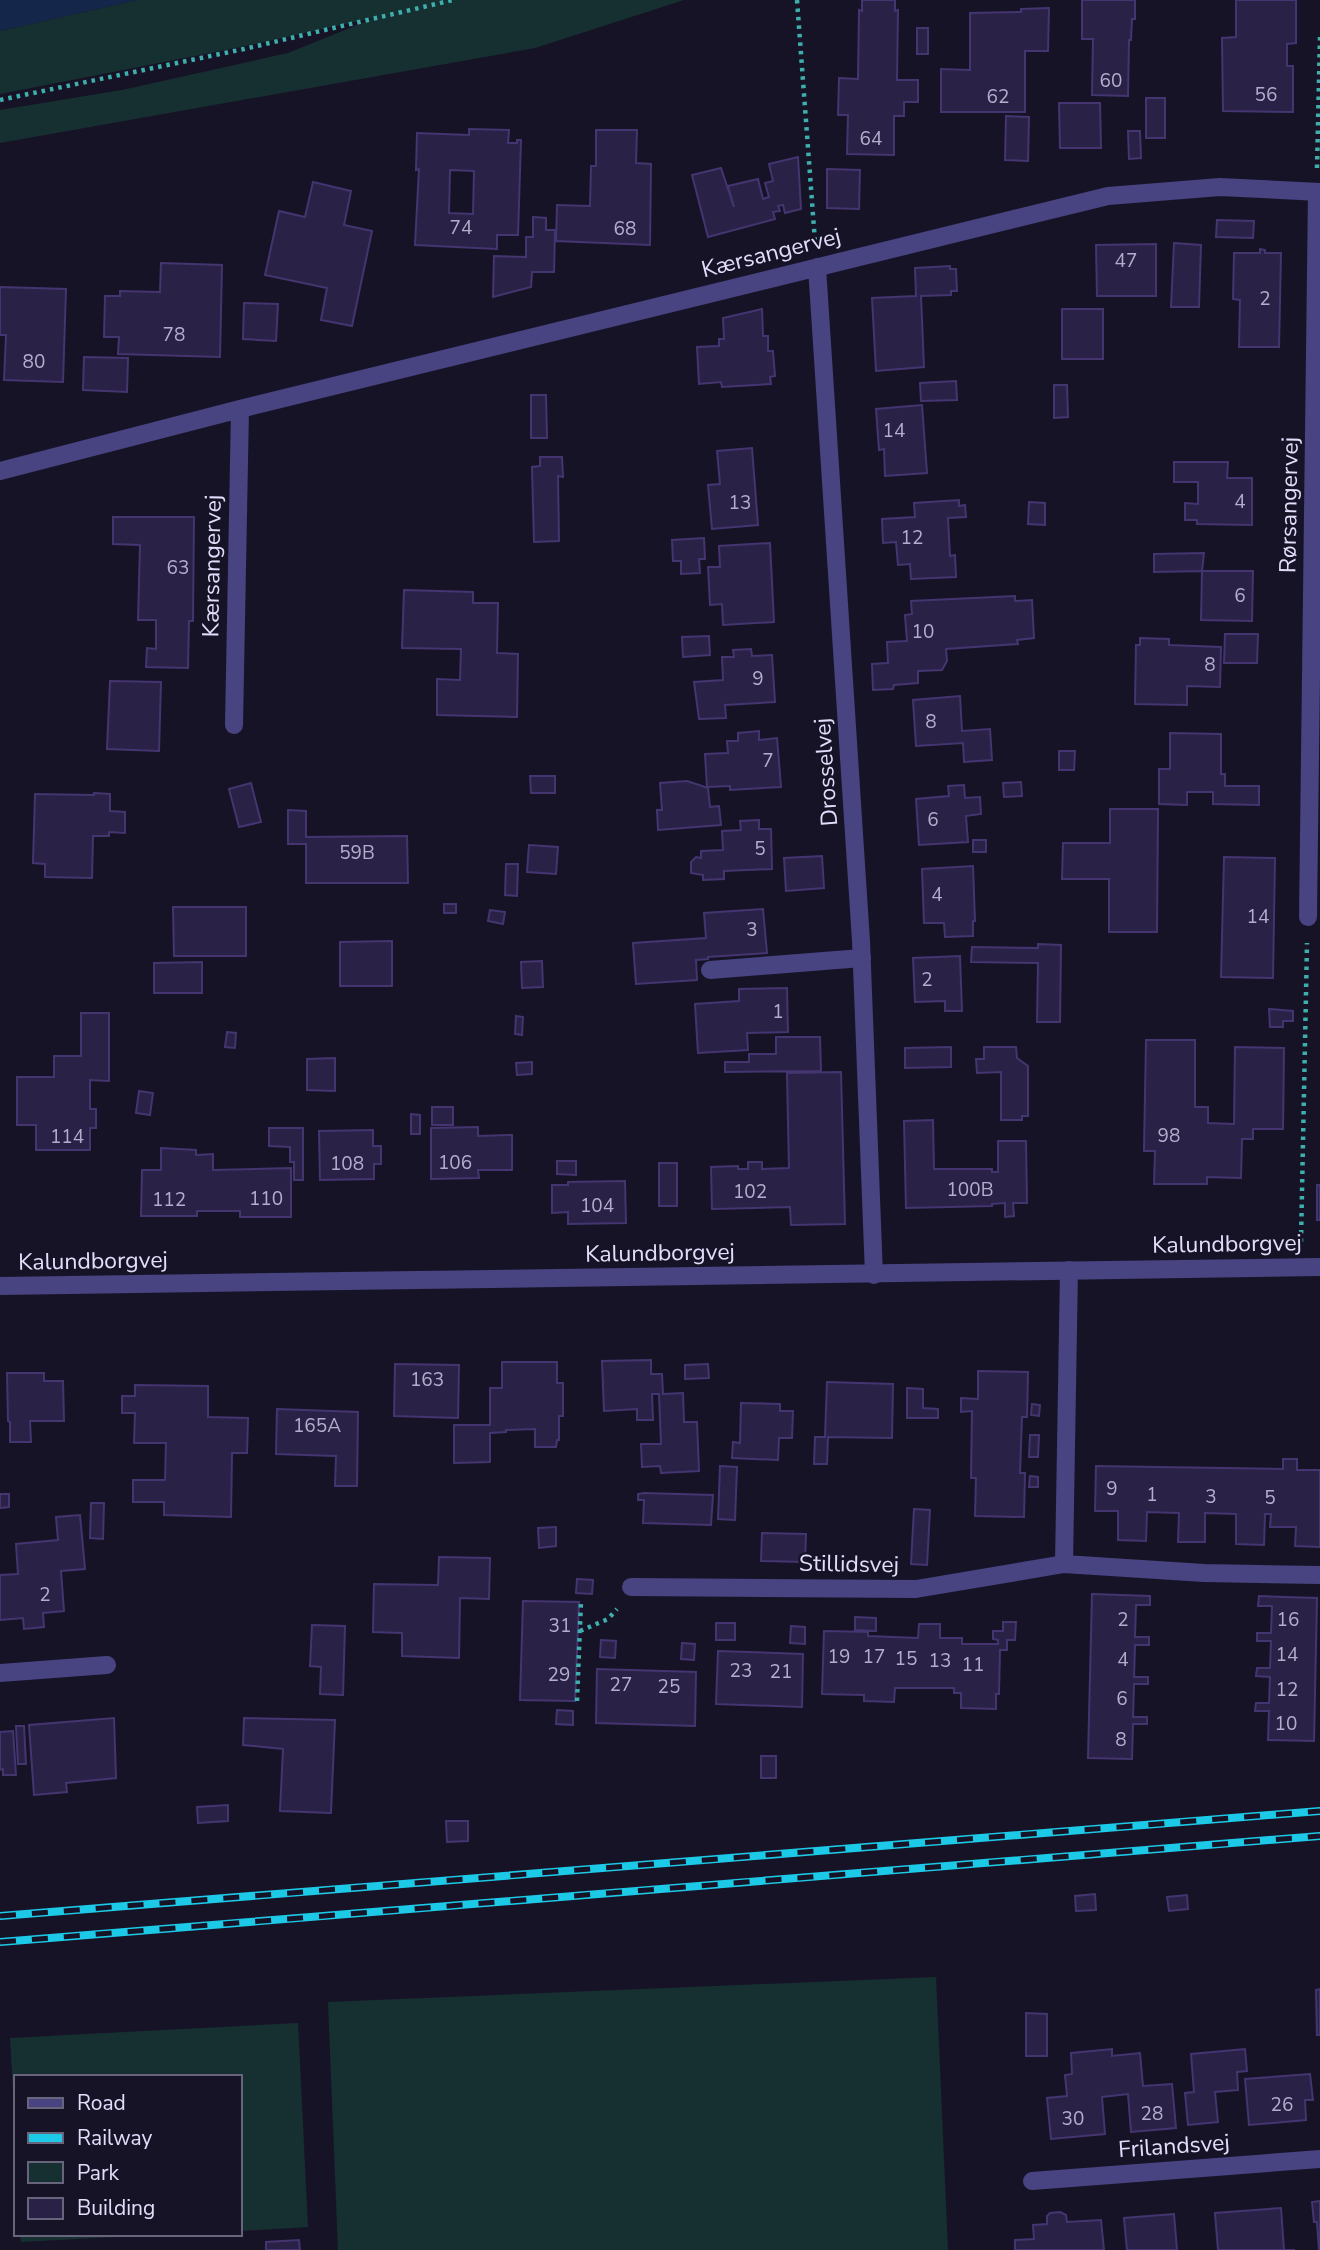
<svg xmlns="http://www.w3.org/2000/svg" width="1320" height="2250" font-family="'Nunito Sans',sans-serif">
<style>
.green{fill:#163031}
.water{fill:#14264a}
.building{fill:#2a2146;stroke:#443570;stroke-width:2;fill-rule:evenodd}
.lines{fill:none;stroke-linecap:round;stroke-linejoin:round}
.path{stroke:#3dafad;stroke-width:4.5;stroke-dasharray:3.5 5;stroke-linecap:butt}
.service{stroke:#484381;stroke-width:18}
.minor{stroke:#484381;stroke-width:18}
.tertiary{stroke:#484381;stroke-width:18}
.rail-casing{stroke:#1ccae8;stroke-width:8}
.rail{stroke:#171327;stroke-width:5;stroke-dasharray:16;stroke-linecap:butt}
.labels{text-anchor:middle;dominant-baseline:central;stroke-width:5;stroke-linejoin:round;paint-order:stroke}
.number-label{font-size:19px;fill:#b4aece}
.street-label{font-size:23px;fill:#e2ddfb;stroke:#171327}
</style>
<rect width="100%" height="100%" fill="#171327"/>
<!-- green -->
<path class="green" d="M137 0H684L535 48 0 143V110L122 90 288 53 377 17 241 47 0 94V31Z
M936 1977 948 2250H338L328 2002Z
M298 2023 308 2227 240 2231V2077H16V2145L10 2038Z
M20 2234H172L21 2242Z"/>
<!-- water -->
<path class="water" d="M0 0H137L0 31Z"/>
<!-- building -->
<path class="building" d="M862 0H895V11L898 10 897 80H918V102H904V116H894V155L847 154 848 115H838L839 78 858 79 859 10 862 11Z
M1082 0H1135V19H1132L1131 40H1129L1128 96 1092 95 1093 39H1082Z
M1236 0H1296V43L1287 44V66H1293V112L1223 111 1222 38 1236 37Z
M1049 8 1048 51H1025V112H941V69L970 70V13L1021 12V9Z
M917 28H928V54H917Z
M1146 98H1165V138H1146Z
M1059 103H1100L1101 148H1060Z
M1006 116 1029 117 1028 161 1005 160Z
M469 129 509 130 508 143H517V140H521L518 235H497V249L415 245 419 169 416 170 417 133 469 135ZM450 170 474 171 473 214 449 213Z
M596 130H637L636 163 651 164 650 245 556 241 557 205 590 206 591 166H596Z
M1128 131H1140L1141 158 1129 159Z
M798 157 801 209 785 213 783 205 778 206 780 211 773 212 775 219 708 237 692 175 721 168 734 207 728 186 758 179 763 199 769 197 765 183 773 181 769 164Z
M827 169 860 170 859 209 827 208Z
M313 182 351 191 344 225 372 231 352 326 321 320 327 288 265 275 279 211 305 217Z
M533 217 546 218V230H555L554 272H532L531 287 493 297 494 256 526 257V237H533Z
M1217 220 1254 221 1253 238 1216 237Z
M1174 243 1201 245 1199 307H1171Z
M1156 244V296H1097L1096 245Z
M1260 249 1265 250V253H1281L1279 347H1239L1240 300 1233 299 1234 253H1260Z
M161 263 222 265 220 357 118 354 119 337H104L105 296H120V291L160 292Z
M950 266V269H956L957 291H951V295L921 296 924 367 876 371 872 298 916 296 915 268Z
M0 287 66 289 63 382 4 380 6 335H0Z
M244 303 278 304 276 341 243 339Z
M762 309 763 336H768V351H773L775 376 770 377 771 384 722 387 721 382 699 384 697 347 719 346V339H724L723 318Z
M1062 309H1103V359H1062Z
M84 357 128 358 127 392 83 390Z
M956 381 957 400 921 401 920 383Z
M1054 385H1067L1068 417 1054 418Z
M531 395H546L547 438H531Z
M922 405 927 473 885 476 884 449 879 450 876 409Z
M752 448 758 525 712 529 708 485 720 484 717 451Z
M540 457H562L563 477 558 476 559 541 534 542 532 467 540 466Z
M1174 462H1228L1227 478H1252V525L1197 524V520H1185V503L1198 504V482H1174Z
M959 500V506L965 505 966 517 948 518 950 556 955 555 956 577 911 579 910 564 898 565 896 542 883 543 882 519 915 517 914 503Z
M1029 502 1045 503V525L1028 524Z
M113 517H194L193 621H189L188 668 146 667 147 648 156 649V620H138L140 545 113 544Z
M704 538 705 559H699L700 573 681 574V561H673L672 540Z
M770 543 774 622 723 625 722 604 710 605 708 567H720L719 546Z
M1204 553 1202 571 1154 572V554Z
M1202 571H1253L1252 621 1201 620Z
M404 590 473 592V603H498L497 653 518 654 517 717 437 715V679L460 680 461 649 402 648Z
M1015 596V601L1032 600 1034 638 1017 640 1018 644 946 649 947 661 942 670 918 671V683L894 685 893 689 873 690 872 664 888 663 887 642 907 641 905 615 912 614 911 601Z
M1225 634H1258L1257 663H1224Z
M709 636 710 655 683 657 682 637Z
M1140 638 1169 639V645L1221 647 1220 687 1187 686V705L1135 704 1136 645H1140Z
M751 649 752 656 772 655 775 702 725 705 726 718 699 719 694 682 723 680 722 657H734L733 650Z
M110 681 161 682 159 751 107 749Z
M960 696 962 731 990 729 992 760 964 762 963 743 916 746 913 700Z
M759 731V740L777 738 781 787 730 790V786L707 787 705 754 728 753 727 741H738V733Z
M1170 733 1221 734V774H1225V786H1259V805L1213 804V792H1187V805L1159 804V769H1170Z
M1059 751H1075L1074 770H1059Z
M530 776H555V793H531Z
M687 781 708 788 710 807 719 806 721 825 658 830 657 810H662L660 783Z
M1021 782 1022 796 1004 797 1003 783Z
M251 783 261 822 239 827 229 789Z
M964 785 965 798 980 797 981 814 966 816 968 842 919 845 916 799 949 796 948 786Z
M94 793 110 794V811L125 812V833L109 832V836H93L92 878 45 877V864L33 863 35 794 94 795Z
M1110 809H1158L1157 932H1109V879H1062L1063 843H1110Z
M288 810 306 811V837L407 836 408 883H306V844H288Z
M759 820V829H771L772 869 724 871V879L703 880V875L691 873V862L696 857 701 858V851L723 850 722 831 741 830 740 821Z
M973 840H986V852H973Z
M529 845 558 847 556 874 527 872Z
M822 856 824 888 786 891 784 858Z
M1224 857 1275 858 1273 978 1221 977Z
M506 864H518L517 896 505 895Z
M973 866 975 921H973V936L945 937 944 923H924L922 869Z
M444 904H456V913H444Z
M173 907H246V956H174Z
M763 909 767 953 708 957V959L696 960 697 980 636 984 633 943 706 938 704 913Z
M490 910 505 912 503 924 488 921Z
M392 941V986H340V942Z
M1038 944 1061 945 1060 1022H1037L1038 963 971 962 972 947 1038 948Z
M960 956 962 1011H945V1001L915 1002 913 958Z
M542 961 543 987 522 988 521 962Z
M202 962V993H154V963Z
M787 988 788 1032 747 1033 748 1050 698 1053 695 1004 739 1001V989Z
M1269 1009 1293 1011V1021H1283V1027H1270Z
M81 1013H109V1081L90 1080V1109H96V1128H90V1150H36V1125H17V1077H54V1056H81Z
M516 1016 523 1017 522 1035 515 1034Z
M227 1032 236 1033 235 1048 225 1047Z
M776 1037H820L821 1071 725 1072V1062H749V1054H776Z
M1146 1040H1195V1107H1208V1123L1234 1124 1235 1047 1284 1048 1283 1129H1253V1139H1242L1241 1178 1207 1177V1184H1154L1155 1151H1144Z
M951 1047V1067L905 1068V1048Z
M984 1047H1016L1017 1058 1028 1066V1116H1022V1120H1001V1072L977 1073 976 1059H984Z
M335 1058V1091L307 1090V1059Z
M532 1062V1074L517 1075 516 1063Z
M841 1072 845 1224 791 1225 790 1207 712 1209 711 1167 738 1166V1169H748V1162H762V1169L789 1168 787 1073Z
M139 1091 153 1093 150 1115 136 1113Z
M432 1107H453V1125H432Z
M411 1114 420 1115V1134H411Z
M933 1120 934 1169H992V1172H998V1141H1026L1027 1203H1013L1014 1216 1005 1217V1203L992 1204V1206L906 1208 904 1121Z
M478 1127V1136L512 1135V1170H478L479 1178 431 1179V1128Z
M269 1128H303V1180H294V1162H290V1147L269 1146Z
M373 1130V1146H381V1164H374V1179L320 1180 319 1131Z
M161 1148 196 1150V1155L213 1154V1170L291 1168V1217H240V1211H197V1216H141L142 1170H161Z
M557 1161H576V1175L557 1174Z
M659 1163H677V1206H659Z
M625 1181 626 1223 568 1224V1212L552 1213V1185H568V1182Z
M1317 1185H1320V1220H1317Z
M651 1360V1374H662L663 1394 683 1393 684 1422H697L699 1471 661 1473 660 1466 642 1467 641 1444H661L659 1394H652L653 1420H637V1409L604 1411 602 1361Z
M502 1362H557V1383H563V1416H559V1440H557L556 1447H535V1429L506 1430V1432L490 1433V1462L454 1463V1425H490V1388H502Z
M395 1364 459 1365 458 1418 394 1416Z
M708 1364 709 1378 685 1379V1365Z
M978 1371 1028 1372 1027 1417H1022L1020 1473H1025L1024 1517 975 1516 976 1478H971L972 1411 961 1412V1398L978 1399Z
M7 1373H44V1381H63L64 1421H30L31 1442H10V1422L8 1421Z
M827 1382 893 1384 892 1438 828 1437 827 1464H814L815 1437H825Z
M135 1385 208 1386V1417L248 1418 247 1453H232L231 1517 164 1515V1502H133V1480H165L166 1443H134L135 1413H122V1396H135Z
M907 1388 923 1389V1408L938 1409V1418H907Z
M741 1403 780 1404V1411H793L792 1438H779L778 1460 732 1458 733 1442 740 1443Z
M1032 1404 1040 1405 1039 1416 1031 1415Z
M277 1409 358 1412 357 1486H335L336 1456 276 1454Z
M1030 1435H1039L1038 1457H1029Z
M1283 1459H1297V1470H1320V1547L1295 1546 1296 1527H1270L1271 1514H1265L1264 1545 1236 1544V1514L1205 1513V1542H1178L1179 1513 1147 1512 1146 1541 1118 1540V1511H1095L1096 1466 1283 1469Z
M720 1466 737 1467 735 1520 718 1519Z
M1030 1476 1038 1477V1487H1029Z
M644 1493 713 1495 711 1525 643 1523 644 1500H638V1494Z
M0 1494H9V1507L0 1508Z
M91 1503H104L103 1539 90 1538Z
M914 1509 930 1510 927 1565 911 1564Z
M80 1515 85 1569 61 1571 64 1611 43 1613 44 1627 24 1629 23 1618 0 1620V1575L18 1574 16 1544 58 1540 56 1517Z
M556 1527V1546L539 1548 538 1528Z
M762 1533 806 1534 805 1562 761 1561Z
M439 1557 490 1558 489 1599 460 1598 459 1658 402 1656V1633L373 1632 374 1584 438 1585Z
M577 1579 593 1580 592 1594 576 1593Z
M1092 1594 1150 1596V1605H1136L1135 1637H1149V1645H1135L1134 1677H1148V1684H1134L1133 1717H1147V1724H1133L1132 1759 1088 1758Z
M1259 1596 1317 1598 1314 1741 1268 1740 1269 1711H1255L1256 1703H1269L1270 1677 1256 1676 1257 1668H1270L1271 1641H1257V1633H1271L1272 1606H1258Z
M523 1601 579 1602 575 1701 520 1700Z
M855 1617 876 1618V1631L855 1630Z
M1003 1622H1016L1015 1640H1007V1650H1000L999 1694H996V1709L961 1708V1693H954V1688H895L894 1702 864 1701V1695L822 1694 824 1631 868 1632V1636L918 1638 919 1624H940V1638H962V1644H998V1640L993 1639V1631H1003Z
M716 1623H735V1640H716Z
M312 1625 345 1626 343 1695 320 1694 321 1667 310 1666Z
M791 1626 805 1627V1644L790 1643Z
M601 1640 616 1641 615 1658 600 1657Z
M682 1643 695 1644 694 1660 681 1659Z
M718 1651 803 1654 802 1707 716 1704Z
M597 1669 696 1672 695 1726 596 1723Z
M557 1710 573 1711V1725L556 1724Z
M114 1718 116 1778 66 1783 67 1792 34 1795 29 1725Z
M244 1718 335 1720 331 1813 280 1811 283 1749 243 1745Z
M16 1726H24L26 1764H18Z
M13 1731 16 1775H3V1769L0 1770V1732Z
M761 1756H776V1778H761Z
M228 1805V1821L198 1823 197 1807Z
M446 1821H468V1841L447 1842Z
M1095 1894 1096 1910 1076 1911 1075 1896Z
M1187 1895 1188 1909 1169 1911 1167 1897Z
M1320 1989V2035H1317L1316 1990Z
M1026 2013 1047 2014V2056H1026Z
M1112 2049V2056L1140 2053 1143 2086 1172 2084 1176 2128 1131 2132 1128 2094 1102 2097 1105 2134 1051 2139 1047 2098 1067 2096 1065 2075 1072 2074 1071 2053Z
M1245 2049 1247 2071 1237 2072 1238 2090 1215 2092 1218 2122 1188 2125 1185 2093 1194 2092 1191 2054Z
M1310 2074 1313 2100H1305L1306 2120 1249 2125 1245 2079Z
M1320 2201V2250H1319L1317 2222H1314L1312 2202Z
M1281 2208 1284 2250H1295H1218L1215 2213Z
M1060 2212 1066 2215 1067 2222 1101 2220 1104 2250H1015V2240L1034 2239 1033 2225 1047 2224V2216L1050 2213Z
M1174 2214 1177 2250H1127L1124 2218Z
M299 2240 300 2250H266V2242Z"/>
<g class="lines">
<!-- path -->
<path class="path" d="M797 0 815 242
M0 100 244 49 453 0
M1317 168 1320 36
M1301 1242 1307 943
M580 1631 608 1619 617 1609
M577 1701 581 1602"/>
<!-- service -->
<path class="service" d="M710 970 862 958"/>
<!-- minor -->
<path class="minor" d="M817 267 861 941 874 1275
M0 471 240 409 1108 196 1220 187 1320 192
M234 725 240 409
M1308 917 1317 192
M1064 1564 1069 1270
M631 1587 916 1589 1064 1564 1204 1573 1320 1575
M0 1673 107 1665
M1032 2181 1320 2159"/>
<!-- tertiary -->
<path class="tertiary" d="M0 1286 1320 1267"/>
<defs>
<path id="rail" d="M0 1916 1320 1811
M0 1942 1320 1836"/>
</defs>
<!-- rail casing -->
<use href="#rail" class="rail-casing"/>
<!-- rail -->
<use href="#rail" class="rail"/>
</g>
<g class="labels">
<!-- number labels -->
<g class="number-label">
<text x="1111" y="81">60</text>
<text x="1266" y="95">56</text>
<text x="998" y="97">62</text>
<text x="871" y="139">64</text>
<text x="461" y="228">74</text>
<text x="625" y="229">68</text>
<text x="1126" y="261">47</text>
<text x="1265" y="299">2</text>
<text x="174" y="335">78</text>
<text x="34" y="362">80</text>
<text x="894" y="431">14</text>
<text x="1240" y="502">4</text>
<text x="740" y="503">13</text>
<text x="912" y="538">12</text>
<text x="178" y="568">63</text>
<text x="1240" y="596">6</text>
<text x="923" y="632">10</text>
<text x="1210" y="665">8</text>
<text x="758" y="679">9</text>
<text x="931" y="722">8</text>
<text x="768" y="761">7</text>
<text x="933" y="820">6</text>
<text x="760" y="849">5</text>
<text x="357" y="853">59B</text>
<text x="937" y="895">4</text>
<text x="1258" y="917">14</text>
<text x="752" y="930">3</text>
<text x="927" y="980">2</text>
<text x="778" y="1012">1</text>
<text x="1169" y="1136">98</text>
<text x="67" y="1137">114</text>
<text x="455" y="1163">106</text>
<text x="347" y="1164">108</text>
<text x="970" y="1190">100B</text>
<text x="750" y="1192">102</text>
<text x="266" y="1199">110</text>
<text x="169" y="1200">112</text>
<text x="597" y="1206">104</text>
<text x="427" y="1380">163</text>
<text x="317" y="1426">165A</text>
<text x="1112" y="1489">9</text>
<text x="1152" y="1495">1</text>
<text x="1211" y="1497">3</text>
<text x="1270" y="1498">5</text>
<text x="45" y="1595">2</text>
<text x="1123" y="1620">2</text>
<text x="1288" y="1620">16</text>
<text x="560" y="1626">31</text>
<text x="1287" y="1655">14</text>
<text x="839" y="1657">19</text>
<text x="874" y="1657">17</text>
<text x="906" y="1659">15</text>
<text x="1123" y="1660">4</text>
<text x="940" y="1661">13</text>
<text x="973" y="1665">11</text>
<text x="741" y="1671">23</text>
<text x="781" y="1672">21</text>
<text x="559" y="1675">29</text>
<text x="621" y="1685">27</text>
<text x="669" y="1687">25</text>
<text x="1287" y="1690">12</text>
<text x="1122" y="1699">6</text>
<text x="1286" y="1724">10</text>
<text x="1121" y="1740">8</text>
<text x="1282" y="2105">26</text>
<text x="1152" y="2114">28</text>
<text x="1073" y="2119">30</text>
</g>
<!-- street labels -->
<g class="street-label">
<text transform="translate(771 253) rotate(-14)">Kærsangervej</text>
<text transform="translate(1289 505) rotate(-89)">Rørsangervej</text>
<text transform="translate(212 566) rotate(-89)">Kærsangervej</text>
<text transform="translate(826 772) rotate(-94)">Drosselvej</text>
<text transform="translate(1227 1244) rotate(-1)">Kalundborgvej</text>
<text transform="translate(660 1253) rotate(-1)">Kalundborgvej</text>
<text transform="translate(93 1261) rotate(-1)">Kalundborgvej</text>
<text transform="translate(849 1564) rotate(1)">Stillidsvej</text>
<text transform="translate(1174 2146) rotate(-4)">Frilandsvej</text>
</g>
</g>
<!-- legend -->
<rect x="14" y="2075" width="228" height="161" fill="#171327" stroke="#68647c" stroke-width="2"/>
<rect x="28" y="2098" width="35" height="10" fill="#484381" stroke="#68647c" stroke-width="2"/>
<text x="77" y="2110" font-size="21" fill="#e2ddfb">Road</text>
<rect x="28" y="2133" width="35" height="10" fill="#1ccae8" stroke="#68647c" stroke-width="2"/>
<text x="77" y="2145" font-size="21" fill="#e2ddfb">Railway</text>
<rect x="28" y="2162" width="35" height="21" fill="#163031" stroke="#68647c" stroke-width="2"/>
<text x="77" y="2180" font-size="21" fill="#e2ddfb">Park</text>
<rect x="28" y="2198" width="35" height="21" fill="#2a2146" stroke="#68647c" stroke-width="2"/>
<text x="77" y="2215" font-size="21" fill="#e2ddfb">Building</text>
</svg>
